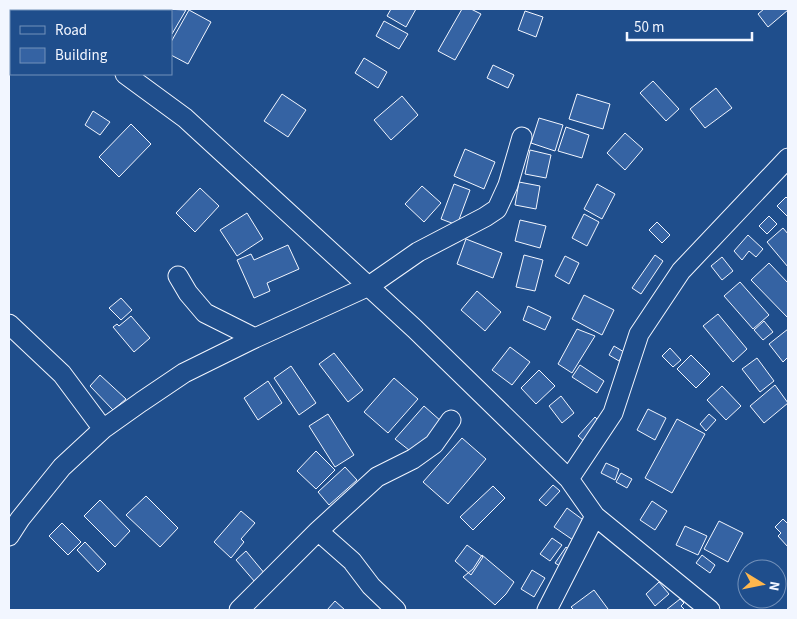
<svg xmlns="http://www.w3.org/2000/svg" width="797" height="619" font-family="'Source Sans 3',sans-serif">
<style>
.building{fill:#3563a3;stroke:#f2f6ff}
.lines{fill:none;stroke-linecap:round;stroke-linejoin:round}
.minor-casing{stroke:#f2f6ff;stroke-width:21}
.minor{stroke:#1f4e8c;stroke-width:19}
</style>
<rect width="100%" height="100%" fill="#1f4e8c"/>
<!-- building -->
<path class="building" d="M164 9 186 10 172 34 171 11H162Z
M391 9H416L406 27 387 16Z
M462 9H471L481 14 455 60 438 51Z
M764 9H788V10L768 27 758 14Z
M189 10 211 22 188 64 171 55V42Z
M525 11 543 17 536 37 518 30Z
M384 21 408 34 399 49 376 36Z
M364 58 387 72 378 88 355 73Z
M493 65 514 75 508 88 487 78Z
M653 81 679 109 666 121 640 93Z
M716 88 732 108 705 128 690 109Z
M282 94 306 110 288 137 264 121Z
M577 94 610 104 603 129 569 119Z
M402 96 418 115 391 140 374 120Z
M93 111 110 122 100 135 85 125Z
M539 118 563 125 555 151 531 143Z
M131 124 151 144 119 177 99 157Z
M566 127 589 135 582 158 558 151Z
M625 133 643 149 625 170 607 153Z
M465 149 495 162 484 189 454 176Z
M530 150 551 155 546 178 525 174Z
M519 182 540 186 536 209 515 205Z
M454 184 470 190 457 225 441 219Z
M597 184 615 194 602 219 584 209Z
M422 186 441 203 424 222 405 204Z
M200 188 219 206 195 232 176 213Z
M786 197 788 199V217L777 206Z
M247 213 263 239 237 256 220 230Z
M584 214 599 222 587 246 572 238Z
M769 216 777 224 767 234 759 226Z
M520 220 546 226 540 248 515 241Z
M657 222 670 235 662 243 649 230Z
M783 228 788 234V267L767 242Z
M748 235 763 249 756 257 749 251 742 260 734 251Z
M466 239 502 253 493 278 457 264Z
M288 245 299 269 267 283 270 291 254 298 237 260 251 254 254 260Z
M524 255 543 260 535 291 516 287Z
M655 255 663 261 641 294 632 288Z
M565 256 579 263 569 284 555 276Z
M722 257 733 271 722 280 711 266Z
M769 263 788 283V318L751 280Z
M740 282 769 315 753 329 724 296Z
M477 291 501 312 485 331 461 310Z
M584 295 614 310 602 335 572 319Z
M121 298 132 310 121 320 109 308Z
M528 306 551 317 545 330 523 320Z
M718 314 747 349 733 362 703 326Z
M131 316 150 338 134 352 113 327 117 324 119 326Z
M764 321 773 332 763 340 754 330Z
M577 329 595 336 572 373 558 364Z
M788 329V357L783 362 769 344Z
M614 346 624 352 619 361 609 355Z
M510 347 530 362 512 385 492 370Z
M670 348 681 360 673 367 662 356Z
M334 353 363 390 348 402 319 364Z
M691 355 710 374 696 388 677 369Z
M757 358 774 381 760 392 742 369Z
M580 365 604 381 597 393 572 377Z
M291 366 316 403 299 415 274 378Z
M539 370 555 386 536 404 521 388Z
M100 375 126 399 113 410 90 386Z
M394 378 418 399 388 433 364 412Z
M268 381 282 403 258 420 244 398Z
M775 385 788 403 764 423 750 406Z
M722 386 741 406 726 420 707 400Z
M561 396 574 413 562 423 549 406Z
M424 406 442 422 414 454 395 439Z
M648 409 666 418 655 440 637 430Z
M328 414 354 455 335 467 309 426Z
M709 414 716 420 706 431 700 424Z
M595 417 602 424 585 442 578 436Z
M677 419 705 434 672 493 645 478Z
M462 438 486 459 448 504 423 482Z
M316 451 335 470 316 489 297 471Z
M606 463 619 469 615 480 601 473Z
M345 467 357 480 329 505 318 492Z
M621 473 632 479 627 488 616 482Z
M553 485 560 491 546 506 539 500Z
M493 486 505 498 473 530 460 517Z
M146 496 178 528 160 547 126 515Z
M100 500 130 531 115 547 84 516Z
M652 501 667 511 655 530 640 520Z
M567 508 586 522 573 540 554 527Z
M241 511 255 523 241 539 244 542 231 558 214 542Z
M783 519 788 524V547L778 536 781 533 775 527Z
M719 521 743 533 728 562 704 549Z
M62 523 81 542 68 555 49 536Z
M685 526 707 536 698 555 676 545Z
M552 538 562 545 550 561 540 554Z
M85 542 106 564 98 572 77 550Z
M467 545 483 557 471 575 455 561Z
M566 547 573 553 563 568 555 563Z
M246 551 265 574 255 582 236 560Z
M482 555 514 582 506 594 495 605 463 577 473 569Z
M702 555 715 565 710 573 696 563Z
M532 570 545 578 534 597 521 589Z
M659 582 669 594 655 606 646 594Z
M594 590 608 609 607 610H574L571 607Z
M680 599 684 603 681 606 685 610H666Z
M335 601 345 610H327Z"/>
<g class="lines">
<defs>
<path id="minor" d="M39 9 43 11
M87 11 89 9
M125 74 185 118 415 329 569 479 595 516 710 610
M178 276 188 293 205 313 255 338
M9 324 62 374 103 429
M569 479 613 413 639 334 681 271 788 158
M318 531 352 561 371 586 396 610
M9 536 20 519 62 467 103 429 141 402 184 373 255 338 369 286 418 252 485 217 497 209 508 185 522 137
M239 610 318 531 377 477 413 459 434 444 451 420
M547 610 595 516"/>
</defs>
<!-- minor casing -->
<use href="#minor" class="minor-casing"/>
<!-- minor -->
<use href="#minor" class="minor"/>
</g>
<!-- border -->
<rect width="797" height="619" fill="none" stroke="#f2f6ff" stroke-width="20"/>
<!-- legend -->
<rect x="10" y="10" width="162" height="65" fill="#1f4e8c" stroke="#7391ba"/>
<rect x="20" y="26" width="25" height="8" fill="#1f4e8c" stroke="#7391ba"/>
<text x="55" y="35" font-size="15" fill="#f2f6ff">Road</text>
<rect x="20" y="48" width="25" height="15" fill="#3563a3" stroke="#7391ba"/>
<text x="55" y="60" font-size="15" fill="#f2f6ff">Building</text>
<!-- north arrow -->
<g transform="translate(762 584) rotate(100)"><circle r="24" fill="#1f4e8c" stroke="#7391ba"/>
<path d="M0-4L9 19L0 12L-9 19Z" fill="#ffb74d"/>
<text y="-8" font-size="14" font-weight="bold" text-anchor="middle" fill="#f2f6ff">N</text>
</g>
<!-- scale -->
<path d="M627 32v8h125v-8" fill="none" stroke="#f2f6ff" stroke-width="2.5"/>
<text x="634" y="32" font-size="15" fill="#f2f6ff" stroke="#1f4e8c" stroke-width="4" paint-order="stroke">50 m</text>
</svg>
